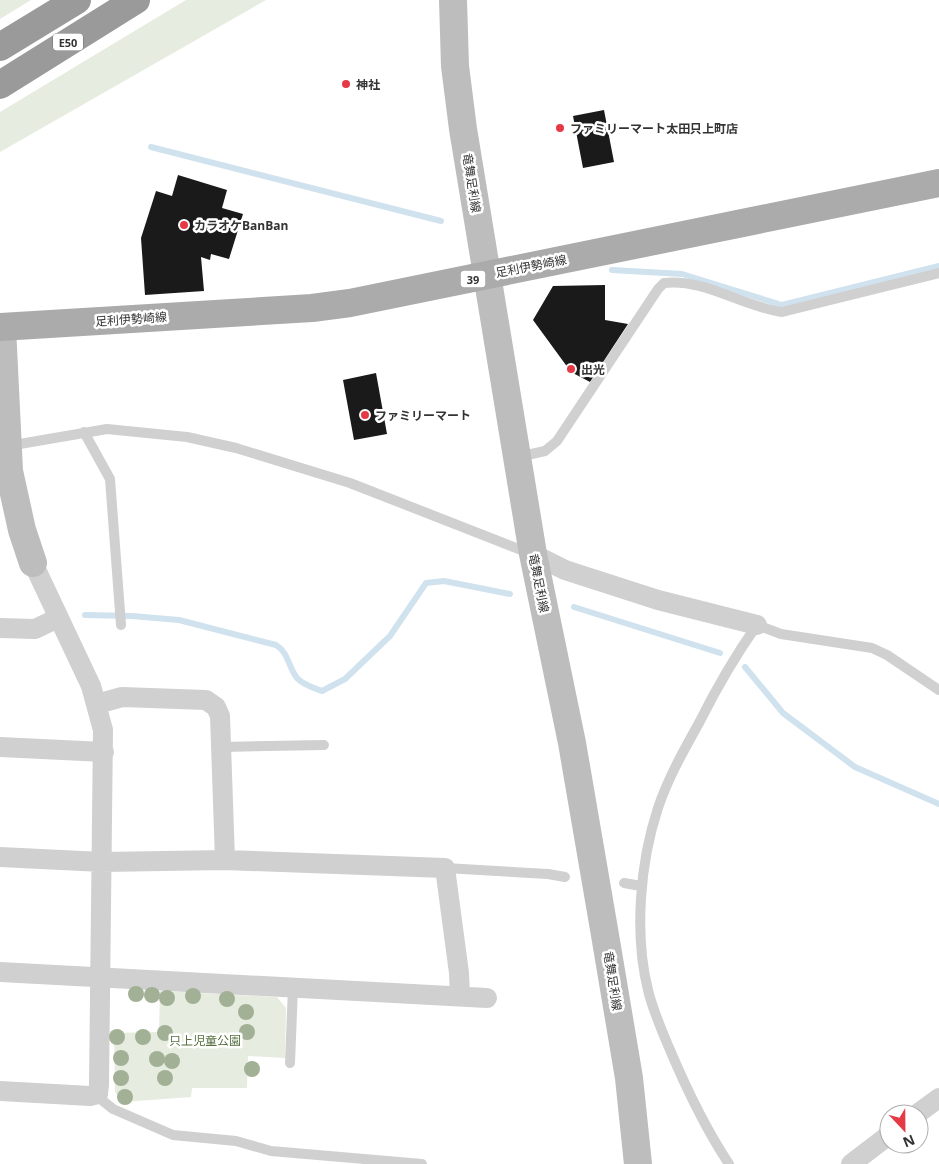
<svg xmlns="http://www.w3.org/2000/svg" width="939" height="1164" font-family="'Open Sans','Noto Sans JP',sans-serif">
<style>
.green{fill:#e6ecdf}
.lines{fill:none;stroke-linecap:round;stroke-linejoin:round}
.stream{stroke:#cfe2ee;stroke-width:6}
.building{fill:#1a1a1a}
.lane{stroke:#d0d0d0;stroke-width:10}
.street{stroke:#d0d0d0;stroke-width:20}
.secondary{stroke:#bdbdbd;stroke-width:28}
.primary{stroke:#ababab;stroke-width:28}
.highway{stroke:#9a9a9a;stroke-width:28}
.tree{fill:#a2b095}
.poi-dot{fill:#e63946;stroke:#fff;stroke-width:2}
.labels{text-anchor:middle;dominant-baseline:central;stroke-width:5;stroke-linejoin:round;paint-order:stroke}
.shield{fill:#fff;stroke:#707070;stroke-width:1}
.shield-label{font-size:11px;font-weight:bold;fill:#333}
.poi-label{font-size:12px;font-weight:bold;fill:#333;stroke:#fff;text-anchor:start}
.street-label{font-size:12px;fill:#333;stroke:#fff}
.park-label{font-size:12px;fill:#56703f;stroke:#fff}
</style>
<rect width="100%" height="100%" fill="#fff"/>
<!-- green -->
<path class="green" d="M0 0H31L0 19Z
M186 0H266L0 152V112Z
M160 991 277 997 286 1008 285 1058 248 1056 247 1088H192L191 1097 123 1102 115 1092 114 1033 159 1032Z"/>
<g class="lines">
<!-- stream -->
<path class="stream" d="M151 147 441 221
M612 270 682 274 782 305 939 266
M574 607 720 653
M85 615 132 616 179 620 276 645C289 653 288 667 297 678 303 685 314 688 322 691L345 679 390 636 426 583 444 581 510 594
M745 667 783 713 855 767 939 804"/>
</g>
<!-- building -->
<path class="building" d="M604 110 614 162 583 168 573 116Z
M178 175 227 190 222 208 243 214 229 259 211 254 210 260 201 257 204 291 145 295 141 238 156 191 172 196Z
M605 285V320L628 324 590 382 571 372 533 320 553 286Z
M376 373 387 434 354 440 343 380Z"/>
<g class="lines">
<!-- lane -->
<path class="lane" d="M84 432 110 479 121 625
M8 446 107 429 187 437 236 448 350 483 529 553
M518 457 545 451 557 441 658 289 664 283C704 278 743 307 782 312L939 273
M221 747 324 745
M445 868 548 874 565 877
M624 883 641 886
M290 1063 293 987
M98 1094 103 1101 113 1109 173 1135 236 1141 271 1151 422 1164
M729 1164C705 1128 687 1090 670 1050 662 1031 653 1011 648 990 634 934 640 862 658 808 668 778 684 750 699 723 716 689 735 656 757 625L781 634 872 648 887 655 939 690"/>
<!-- street -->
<path class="street" d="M533 554 565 570 658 600 757 625
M0 628 35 629 58 618
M97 704 122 697 206 700 216 707 220 716 225 860
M0 747 104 752
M0 857 102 862 225 860 445 868 459 973 460 996
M0 972 487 998
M0 1091 90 1096 98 1094 99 1085 103 730 91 686 33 563
M917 1114 939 1098
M851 1164 889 1135"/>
<!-- secondary -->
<path class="secondary" d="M453 0 455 66 463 129 533 554 572 743 605 935 629 1078 638 1164
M2 327 9 471 22 530 33 563"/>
<!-- primary -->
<path class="primary" d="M0 327 312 308 350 303 939 183"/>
<!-- highway -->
<path class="highway" d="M0 47 77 0
M0 85 136 0"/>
</g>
<!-- trees -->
<g class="tree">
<circle cx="136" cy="994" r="8"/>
<circle cx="152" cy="995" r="8"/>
<circle cx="193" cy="996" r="8"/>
<circle cx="167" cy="998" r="8"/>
<circle cx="227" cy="999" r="8"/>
<circle cx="246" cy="1012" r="8"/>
<circle cx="247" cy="1032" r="8"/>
<circle cx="165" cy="1033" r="8"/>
<circle cx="117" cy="1037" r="8"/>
<circle cx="143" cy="1037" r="8"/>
<circle cx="121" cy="1058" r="8"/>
<circle cx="157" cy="1059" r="8"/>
<circle cx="172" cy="1061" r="8"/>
<circle cx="252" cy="1069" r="8"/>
<circle cx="121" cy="1078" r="8"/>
<circle cx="165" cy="1078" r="8"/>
<circle cx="125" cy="1097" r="8"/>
</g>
<!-- markers -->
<g class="poi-dot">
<circle cx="346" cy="84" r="5"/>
<circle cx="560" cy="128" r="5"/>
<circle cx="184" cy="225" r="5"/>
<circle cx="571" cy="369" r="5"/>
<circle cx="365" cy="415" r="5"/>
</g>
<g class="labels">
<!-- shield labels -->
<g class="shield">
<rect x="53" y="33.5" width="30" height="17" rx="4"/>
<rect x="460.5" y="270.5" width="25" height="17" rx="4"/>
</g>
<g class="shield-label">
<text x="68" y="42">E50</text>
<text x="473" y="279">39</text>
</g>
<!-- poi labels -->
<g class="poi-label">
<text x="356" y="84">神社</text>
<text x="570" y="128">ファミリーマート太田只上町店</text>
<text x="194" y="225">カラオケBanBan</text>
<text x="581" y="369">出光</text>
<text x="375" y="415">ファミリーマート</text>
</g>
<!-- street labels -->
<g class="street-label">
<text transform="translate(472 183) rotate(81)">竜舞足利線</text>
<text transform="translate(531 266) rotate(-11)">足利伊勢崎線</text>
<text transform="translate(131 319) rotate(-4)">足利伊勢崎線</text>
<text transform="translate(539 583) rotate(79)">竜舞足利線</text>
<text transform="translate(613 981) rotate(81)">竜舞足利線</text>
</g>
<!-- park labels -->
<g class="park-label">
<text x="205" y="1040">只上児童公園</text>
</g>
</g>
<!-- north arrow -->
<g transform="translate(904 1129) rotate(158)"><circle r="24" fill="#ffffff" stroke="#adadad"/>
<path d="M0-4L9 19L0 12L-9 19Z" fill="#e63946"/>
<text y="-8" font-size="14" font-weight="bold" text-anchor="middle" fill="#333333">N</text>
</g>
</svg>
